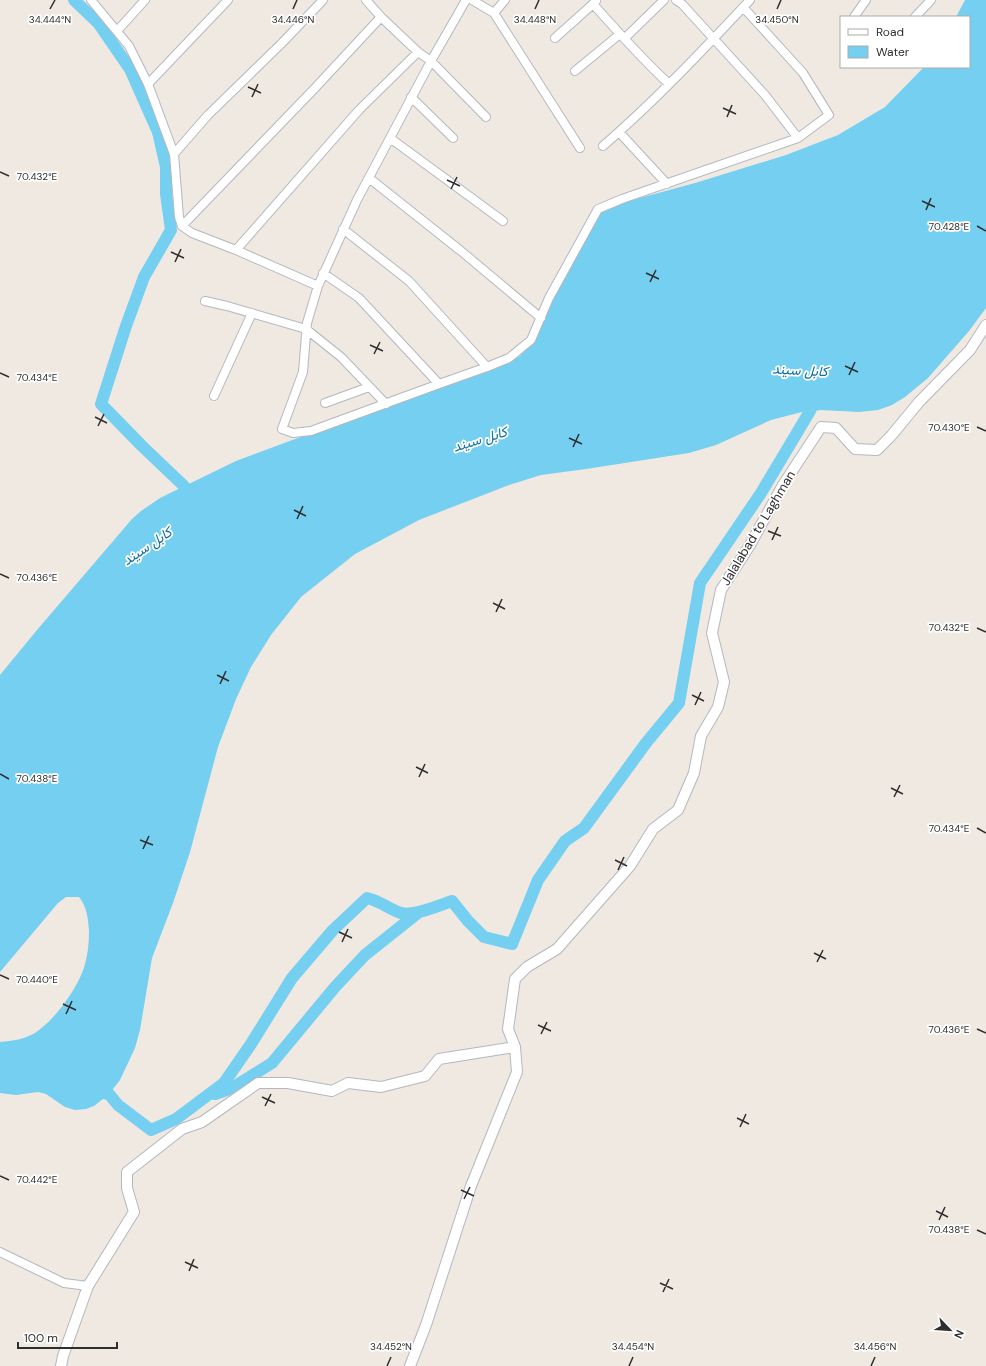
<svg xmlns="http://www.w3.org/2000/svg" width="986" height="1366" font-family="'DM Sans',Vazirmatn,sans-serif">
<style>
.water{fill:#75cff0}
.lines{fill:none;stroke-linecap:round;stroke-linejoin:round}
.river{stroke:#75cff0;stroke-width:12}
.minor-casing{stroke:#b4b7c1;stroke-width:10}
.tertiary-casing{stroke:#b4b7c1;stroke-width:12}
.minor{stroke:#fff;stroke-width:8}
.tertiary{stroke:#fff;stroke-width:10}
.ticks{fill:none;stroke:#2e2e2e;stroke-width:1.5}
.labels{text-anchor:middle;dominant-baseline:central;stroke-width:3.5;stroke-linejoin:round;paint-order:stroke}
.street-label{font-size:13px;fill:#2e2e2e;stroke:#fff}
.water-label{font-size:14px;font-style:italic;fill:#0d6fa3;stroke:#fff}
.ticks-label{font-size:10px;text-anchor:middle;fill:#2e2e2e;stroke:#fff;stroke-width:3.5;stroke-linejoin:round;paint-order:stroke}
</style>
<rect width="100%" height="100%" fill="#efe9e1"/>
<!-- water -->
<path class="water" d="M965 0H986V308L969 331 928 378 905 397 892 405 878 410 859 412 821 410 802 412 771 420 716 445 689 453 586 469 541 475 509 485 419 520 355 554 301 597 271 635 251 667 236 699 218 747 190 852 173 903 152 958 140 1030 135 1048 120 1080 109 1094 94 1106 86 1109 75 1110 65 1107 46 1094 38 1092 16 1095 0 1093V1042C12 1041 25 1039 35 1033 55 1020 79 987 85 964 88 953 89 943 89 931 88 918 87 907 79 897H66L58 903 0 972V675L37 630 132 519 141 511 160 498 236 461 325 428 492 370 520 356 537 335 554 297 602 211 610 206 695 183 786 155 838 135 885 107 924 67H969V17H956Z"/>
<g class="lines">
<!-- river -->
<path class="river" d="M74 0 99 24 130 69 158 132 166 167V194L171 230 144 277 126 326 101 404 142 446 184 486 186 502
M93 1091 109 1094 118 1105 151 1130 176 1119 224 1083 251 1044 292 978 333 930 367 898C380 901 389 909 401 913 412 917 441 905 452 901L468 921 484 937 512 944 538 880 565 841 584 828 646 743 679 703 700 583 761 493 810 411 816 397
M215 1094 232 1088 272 1063 335 987 365 955 419 912"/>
<defs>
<path id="minor" d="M91 0 129 46 148 84 174 154 179 217 182 226 192 233 236 250 318 286
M366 0 381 17 418 52 431 61 486 117
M466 0 431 61 357 200 318 286 307 323 303 372 282 429 293 433 311 431 439 384 487 367 509 358 531 340 549 298 598 209 622 199 798 138 829 115 803 73 743 7
M472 0 494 13 505 0
M595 0 596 1 593 4C617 31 642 59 669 84
M676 0 682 4 765 95 798 138
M494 13 580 148
M854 17 866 0
M915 17 931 0
M117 31 145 0
M555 38 593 4
M625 38 664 0
M575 71 620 34
M148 84 228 0
M411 97 453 138
M619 132 667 184
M390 138 503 221
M603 146C655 101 703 50 750 0
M174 154 208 115 282 43 323 0
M369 178 461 251 541 318
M182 226 315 88 381 17
M343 229 409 281 487 367
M236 250 359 110 418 52
M323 273 359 298 439 384
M205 301 227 306 306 329 341 357 386 404
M214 396 252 313
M325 403 369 387
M0 1252 64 1283 88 1286"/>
<path id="tertiary" d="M61 1366 63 1356 88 1286 134 1212 127 1188V1172L182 1129 202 1122 258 1083H288L332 1091 348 1083 381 1087 425 1076 439 1059 515 1047
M410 1366 426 1325 471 1186 517 1072 515 1047 508 1029 515 979 527 967 557 949 630 866 653 829 678 810 694 773 701 736 718 707 724 682 712 633 721 590 750 545 783 485 821 427 836 428 855 449 877 450 891 436 919 402 970 350 986 325"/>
</defs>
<!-- minor casing -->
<use href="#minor" class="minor-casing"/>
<!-- tertiary casing -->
<use href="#tertiary" class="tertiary-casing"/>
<!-- minor -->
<use href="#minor" class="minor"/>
<!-- tertiary -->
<use href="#tertiary" class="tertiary"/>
</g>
<!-- ticks -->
<path class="ticks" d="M50 9 55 0M293 9 297 0M535 9 539 0M777 9 781 0M248 87 261 93M252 97 258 84M723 108 736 114M727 117 732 105M0 172 9 176M447 180 460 186M451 189 457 177M922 201 935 207M926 210 931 198M977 226 986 231M171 252 184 258M175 262 181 249M646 273 659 279M650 282 656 270M370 345 383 351M374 354 380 342M845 366 858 372M0 373 9 377M849 375 855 362M95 417 107 423M98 426 104 414M977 427 986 431M569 438 582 444M573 447 579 434M294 510 306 516M297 519 303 506M768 531 781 536M772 540 778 527M0 574 9 578M493 603 505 609M496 612 502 599M977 628 986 632M217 675 229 681M220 684 226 671M692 695 704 701M695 705 701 692M416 767 428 773M0 774 9 779M419 777 425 764M891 788 903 794M894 797 900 785M977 828 986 833M140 840 153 845M143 849 149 836M615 860 627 866M618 870 624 857M339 932 352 938M342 942 348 929M814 953 826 959M817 962 823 950M0 975 9 979M63 1004 76 1010M66 1014 72 1001M538 1025 551 1031M977 1029 986 1033M541 1034 547 1022M262 1097 275 1103M265 1106 271 1094M737 1118 749 1124M740 1127 746 1114M0 1176 9 1180M461 1190 474 1196M464 1199 470 1187M936 1211 948 1217M939 1220 945 1207M977 1230 986 1234M185 1262 198 1268M189 1271 194 1259M660 1283 673 1289M663 1292 669 1279M387 1366 391 1357M629 1366 633 1357M871 1366 875 1357"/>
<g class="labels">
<!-- street labels -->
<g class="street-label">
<text transform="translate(758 528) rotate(-59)">Jalalabad to Laghman</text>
</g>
<!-- water labels -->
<g class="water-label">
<text transform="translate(800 370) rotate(3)">کابل سيند</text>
<text transform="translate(480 439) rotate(-17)">کابل سيند</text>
<text transform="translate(147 546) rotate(-34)">کابل سيند</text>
</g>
</g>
<g class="ticks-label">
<text x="50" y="23">34.444°N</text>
<text x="293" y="23">34.446°N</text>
<text x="535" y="23">34.448°N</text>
<text x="777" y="23">34.450°N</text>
<text x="37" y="180">70.432°E</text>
<text x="949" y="230">70.428°E</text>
<text x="37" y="381">70.434°E</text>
<text x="949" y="431">70.430°E</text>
<text x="37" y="581">70.436°E</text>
<text x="949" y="631">70.432°E</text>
<text x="37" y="782">70.438°E</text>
<text x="949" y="832">70.434°E</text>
<text x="37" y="983">70.440°E</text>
<text x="949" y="1033">70.436°E</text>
<text x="37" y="1183">70.442°E</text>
<text x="949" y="1233">70.438°E</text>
<text x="391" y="1350">34.452°N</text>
<text x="633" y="1350">34.454°N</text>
<text x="875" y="1350">34.456°N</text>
</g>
<!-- legend -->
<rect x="840" y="16" width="130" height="52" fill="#ffffff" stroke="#ababab"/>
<rect x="848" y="29" width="20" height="6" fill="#ffffff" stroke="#ababab"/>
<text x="876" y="36" font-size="12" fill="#2e2e2e">Road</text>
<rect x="848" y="46" width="20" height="12" fill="#75cff0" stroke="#ababab"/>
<text x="876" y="56" font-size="12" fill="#2e2e2e">Water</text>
<!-- north arrow -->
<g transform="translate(950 1330) rotate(115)" stroke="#ffffff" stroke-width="3" paint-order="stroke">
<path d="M0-3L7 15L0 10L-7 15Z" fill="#2e2e2e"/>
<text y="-6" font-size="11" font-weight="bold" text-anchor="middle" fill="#2e2e2e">N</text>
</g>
<!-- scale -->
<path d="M18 1342v6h99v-6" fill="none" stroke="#2e2e2e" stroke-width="2"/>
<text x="24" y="1342" font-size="12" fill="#2e2e2e" stroke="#ffffff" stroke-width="3" paint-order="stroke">100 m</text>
</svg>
